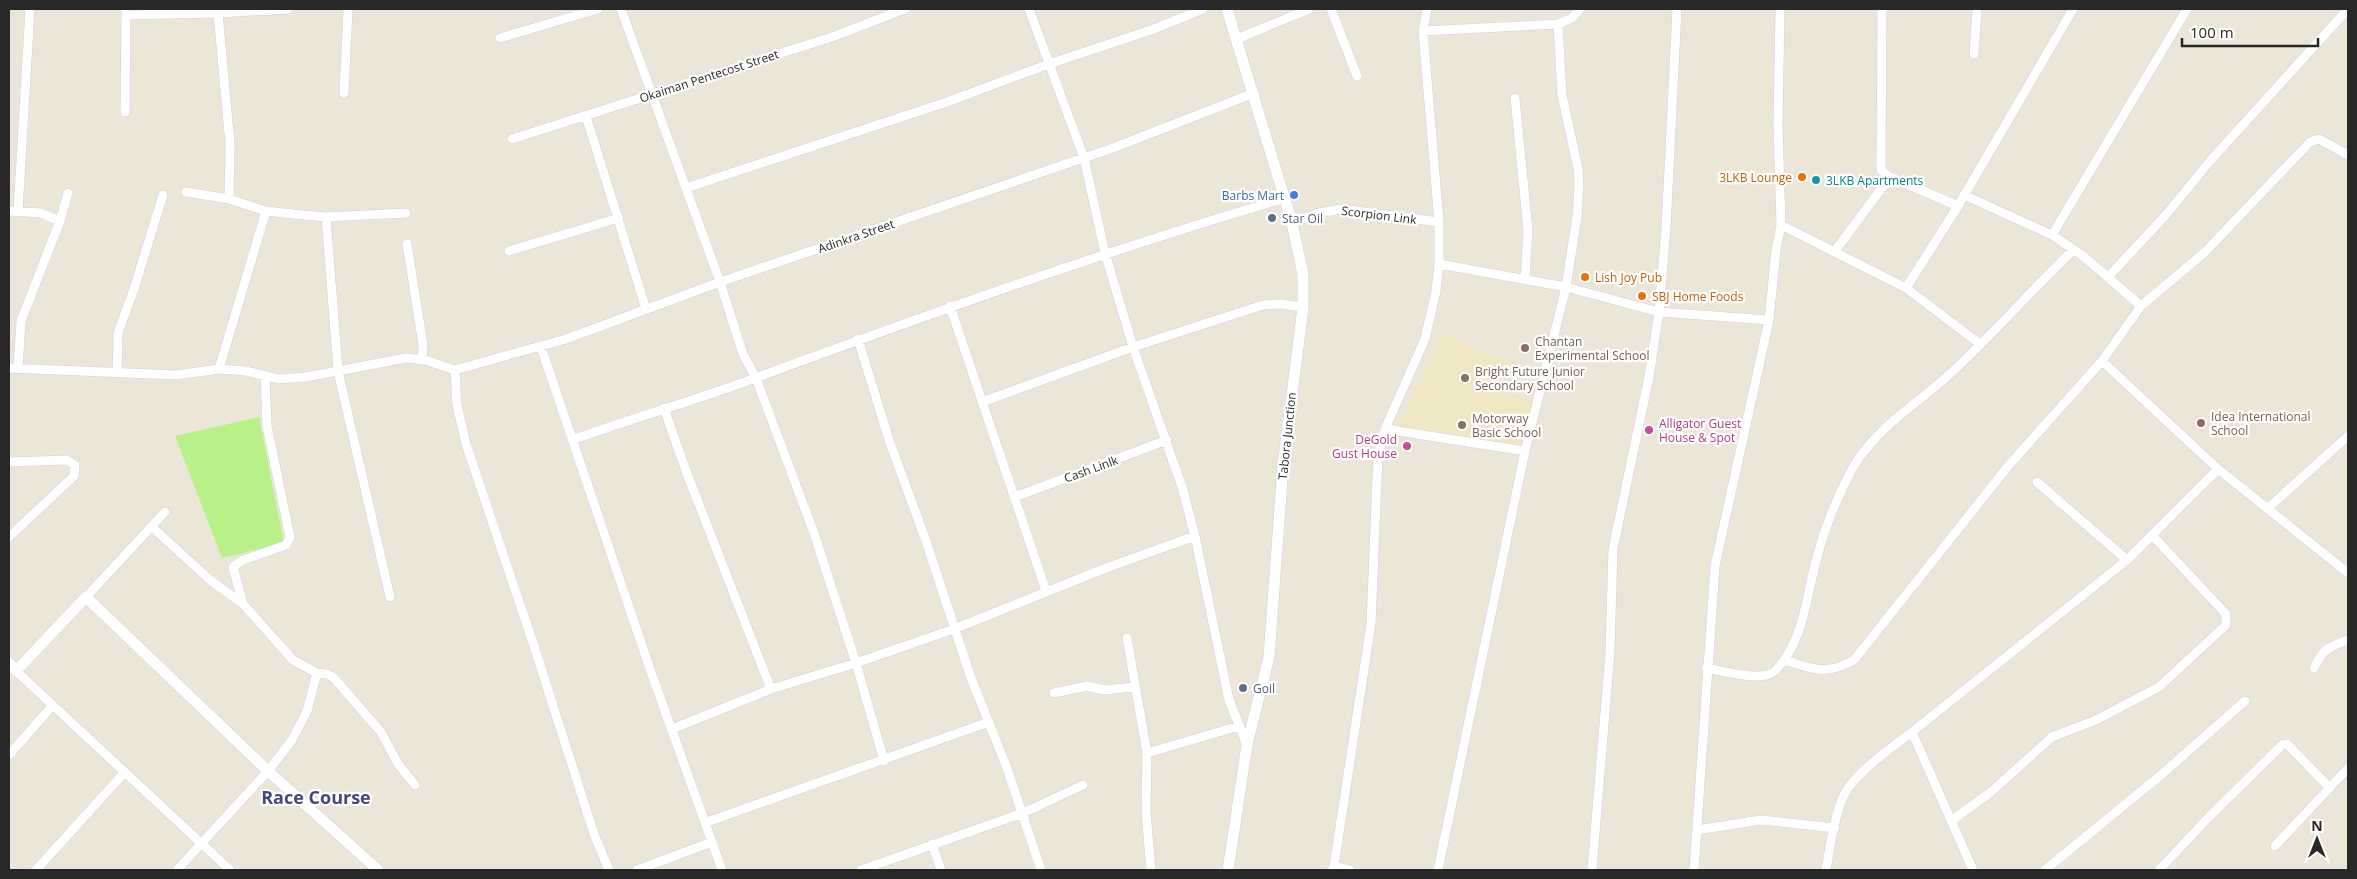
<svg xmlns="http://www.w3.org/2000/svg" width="2357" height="879" font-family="'Open Sans',sans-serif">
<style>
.education{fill:#f0e7c5}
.pitch{fill:#b9f189}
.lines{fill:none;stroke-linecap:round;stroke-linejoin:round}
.street-casing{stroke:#cdcfe3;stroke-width:10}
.secondary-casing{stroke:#cdcfe3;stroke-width:12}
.street{stroke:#fff;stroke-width:9}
.secondary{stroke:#fff;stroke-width:11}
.food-dot{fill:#e8710a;stroke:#fff;stroke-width:2}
.culture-dot{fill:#0f9aa8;stroke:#fff;stroke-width:2}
.shop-dot{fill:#3f7fe0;stroke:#fff;stroke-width:2}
.service-dot{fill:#5c6f8a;stroke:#fff;stroke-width:2}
.education-dot{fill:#8d6e63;stroke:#fff;stroke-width:2}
.hotel-dot{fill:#d1479c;stroke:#fff;stroke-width:2}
.labels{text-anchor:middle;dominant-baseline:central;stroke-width:4.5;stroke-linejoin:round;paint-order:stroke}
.street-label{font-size:12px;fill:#282828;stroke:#fff}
.food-label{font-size:12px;fill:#c56008;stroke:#fff;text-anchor:start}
.culture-label{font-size:12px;fill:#0d838f;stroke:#fff;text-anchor:start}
.shop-label{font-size:12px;fill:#366cbe;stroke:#fff;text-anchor:end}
.service-label{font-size:12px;fill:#4e5e75;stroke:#fff;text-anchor:start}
.education-label{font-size:12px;fill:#785e54;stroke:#fff;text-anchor:start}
.hotel-label{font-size:12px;fill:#b23c85;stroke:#fff;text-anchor:start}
.district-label{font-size:18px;font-weight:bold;fill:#45487c;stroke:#fff}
</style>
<rect width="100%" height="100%" fill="#ece6d8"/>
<!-- education -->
<path class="education" d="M1442 333 1482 352 1514 362 1506 393 1534 399 1523 449 1397 428Z"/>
<!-- pitch -->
<path class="pitch" d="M259 417 284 543 222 558 175 436Z"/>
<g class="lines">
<defs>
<path id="street" d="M621 9 720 282 743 354 756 378 814 533 856 663 884 761
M1029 9 1084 158 1105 253 1133 347 1182 487 1195 536 1229 700 1247 745
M1331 9 1357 76
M1882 9 1881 170 1890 177 1958 206
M218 13 230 144 229 199
M126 15 218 13 288 9
M1423 31 1558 24 1572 18 1580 9
M500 38 598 9
M1237 39 1309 9
M1974 54 1977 9
M344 93 348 9
M1515 98 1528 230 1525 278
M125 112 126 9
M586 116 646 309
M512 139 832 37 905 9
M686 188 947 102 1049 64 1154 29 1203 9
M186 192 229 199 266 211 293 214 326 217 406 213
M1964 195 2052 235 2187 9
M9 211 41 213 60 221
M18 211 30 9
M326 217 338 371 390 597
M1292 223 1319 213 1341 209 1439 222
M1781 225 1906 288 1980 344
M2052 235 2082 255 2141 306 2102 361 2218 469 2348 573
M407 244 423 345 422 360
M509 251 619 218
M1835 251 1890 177
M1439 264 1566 287 1577 217 1579 186 1578 169 1562 95 1558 24
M2108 277 2165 216 2210 161 2348 9
M1906 288 1958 206 2073 9
M950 306 1046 591
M2141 306 2205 252 2310 142 2319 139 2348 155
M858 339 890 443 925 538 971 678 1007 768 1041 870
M541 347 651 672 722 870
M9 368 176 375 219 369 246 371 278 379 306 377 406 358 425 360 455 370
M18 368 21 321 60 221 68 193
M219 369 266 211
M455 370 566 339 720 282 1113 148 1254 93
M455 370 457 405 466 444 534 646 594 834 609 870
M117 372 118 333 134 289 163 195
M982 402 1133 347 1263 305 1281 304 1303 307
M664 408 686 471 771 689
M1385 429 1525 451
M572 440C633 418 697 400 758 377 933 313 1107 250 1286 198
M9 462 67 460 75 465 74 476 9 537
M2037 482 2127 560
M1015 497 1167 440
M2267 509 2348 436
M152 527 210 580 243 604 293 660 317 673 307 711 292 740 268 771 177 870
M86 597 165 512
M243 604 233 567 243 560 286 545 290 537 267 426 265 377
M1127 638 1147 753 1146 812 1151 870
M1784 660C1811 669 1827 676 1854 660L2009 465 2102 361
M1706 668C1723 671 1764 683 1776 670 1804 640 1806 598 1816 561 1824 530 1837 497 1852 469 1875 428 1919 403 1952 372 1993 334 2030 292 2070 253L2075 251
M2314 668C2324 648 2328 647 2348 640
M16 671 230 870
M317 673 327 674 334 678 381 732 398 764 415 785
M1054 693 1087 686 1104 690 1134 687
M672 729 771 689 856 663 954 629 1106 568 1195 536
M1912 732 1973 870
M1147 753 1239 726
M9 755 53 705
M1951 821 1991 792 2052 737 2096 720 2159 687 2226 625V614L2152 535
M707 822 989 722
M1697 830 1761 820 1835 828
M932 844 941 870
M2275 846 2348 768
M1334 866 1371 624 1378 455 1385 429 1425 339 1436 291 1439 264V222L1423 31 1427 9
M36 870 124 773
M637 870 712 842
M861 870 1023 813 1083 785
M1332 870 1334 866 1350 870
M1438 870 1525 451 1566 287 1659 312 1769 320
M1592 870 1610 652 1613 549 1649 377 1659 312 1666 228 1677 9
M1694 870 1715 566 1769 320 1776 250 1781 225 1778 126 1780 9
M1826 870C1830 847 1834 816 1844 795 1855 773 1892 747 1912 732L2127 560 2218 469
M2045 870 2161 775 2245 701
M2159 870 2208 818 2282 745 2287 744 2330 788"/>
<path id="secondary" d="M1227 9 1292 223 1303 274V307L1283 466 1269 657 1247 745 1228 870
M9 663 16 671 86 597 268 771 378 870"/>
</defs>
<!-- street casing -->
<use href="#street" class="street-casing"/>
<!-- secondary casing -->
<use href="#secondary" class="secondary-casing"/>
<!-- street -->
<use href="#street" class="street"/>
<!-- secondary -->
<use href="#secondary" class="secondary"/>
</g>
<!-- markers -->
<g class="food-dot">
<circle cx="1802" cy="177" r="5"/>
<circle cx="1585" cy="277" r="5"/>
<circle cx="1642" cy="296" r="5"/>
</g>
<circle class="culture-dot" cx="1816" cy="180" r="5"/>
<circle class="shop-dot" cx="1294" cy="195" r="5"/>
<g class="service-dot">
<circle cx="1272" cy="218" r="5"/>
<circle cx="1243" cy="688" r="5"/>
</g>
<g class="education-dot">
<circle cx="1525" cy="348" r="5"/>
<circle cx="1465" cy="378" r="5"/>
<circle cx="2201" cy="423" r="5"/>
<circle cx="1462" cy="425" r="5"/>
</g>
<g class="hotel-dot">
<circle cx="1649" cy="430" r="5"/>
<circle cx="1407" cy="446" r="5"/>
</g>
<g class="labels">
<!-- street labels -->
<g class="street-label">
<text transform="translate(709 76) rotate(-18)">Okaiman Pentecost Street</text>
<text transform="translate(1379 215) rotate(7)">Scorpion Link</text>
<text transform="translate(856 236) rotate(-19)">Adinkra Street</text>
<text transform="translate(1287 436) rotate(-84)">Tabora Junction</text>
<text transform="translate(1091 469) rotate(-20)">Cash Linlk</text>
</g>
<!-- food labels -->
<g class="food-label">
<text x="1792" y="177" text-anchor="end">3LKB Lounge</text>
<text x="1595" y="277">Lish Joy Pub</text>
<text x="1652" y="296">SBJ Home Foods</text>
</g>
<!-- culture labels -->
<g class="culture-label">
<text x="1826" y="180">3LKB Apartments</text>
</g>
<!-- shop labels -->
<g class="shop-label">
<text x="1284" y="195">Barbs Mart</text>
</g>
<!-- service labels -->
<g class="service-label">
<text x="1282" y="218">Star Oil</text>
<text x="1253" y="688">Goil</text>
</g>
<!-- education labels -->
<g class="education-label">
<text x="1535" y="341">Chantan<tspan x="1535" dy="14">Experimental School</tspan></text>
<text x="1475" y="371">Bright Future Junior<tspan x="1475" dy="14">Secondary School</tspan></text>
<text x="2211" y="416">Idea International<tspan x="2211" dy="14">School</tspan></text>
<text x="1472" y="418">Motorway<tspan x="1472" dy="14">Basic School</tspan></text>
</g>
<!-- hotel labels -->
<g class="hotel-label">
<text x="1659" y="423">Alligator Guest<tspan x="1659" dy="14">House &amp; Spot</tspan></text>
<text x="1397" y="439" text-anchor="end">DeGold<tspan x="1397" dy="14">Gust House</tspan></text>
</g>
<!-- district labels -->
<g class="district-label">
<text x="316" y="797">Race Course</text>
</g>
</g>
<!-- border -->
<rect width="2357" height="879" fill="none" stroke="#282828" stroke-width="20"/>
<!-- north arrow -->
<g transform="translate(2317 839)" stroke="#ffffff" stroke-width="4" paint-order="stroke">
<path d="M0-4L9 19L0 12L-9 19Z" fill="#282828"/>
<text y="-8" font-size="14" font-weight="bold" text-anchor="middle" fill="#282828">N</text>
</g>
<!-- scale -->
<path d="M2182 38v8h136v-8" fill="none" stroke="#282828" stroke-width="2.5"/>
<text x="2190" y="38" font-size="15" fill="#282828" stroke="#ffffff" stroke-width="4" paint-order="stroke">100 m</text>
</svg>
